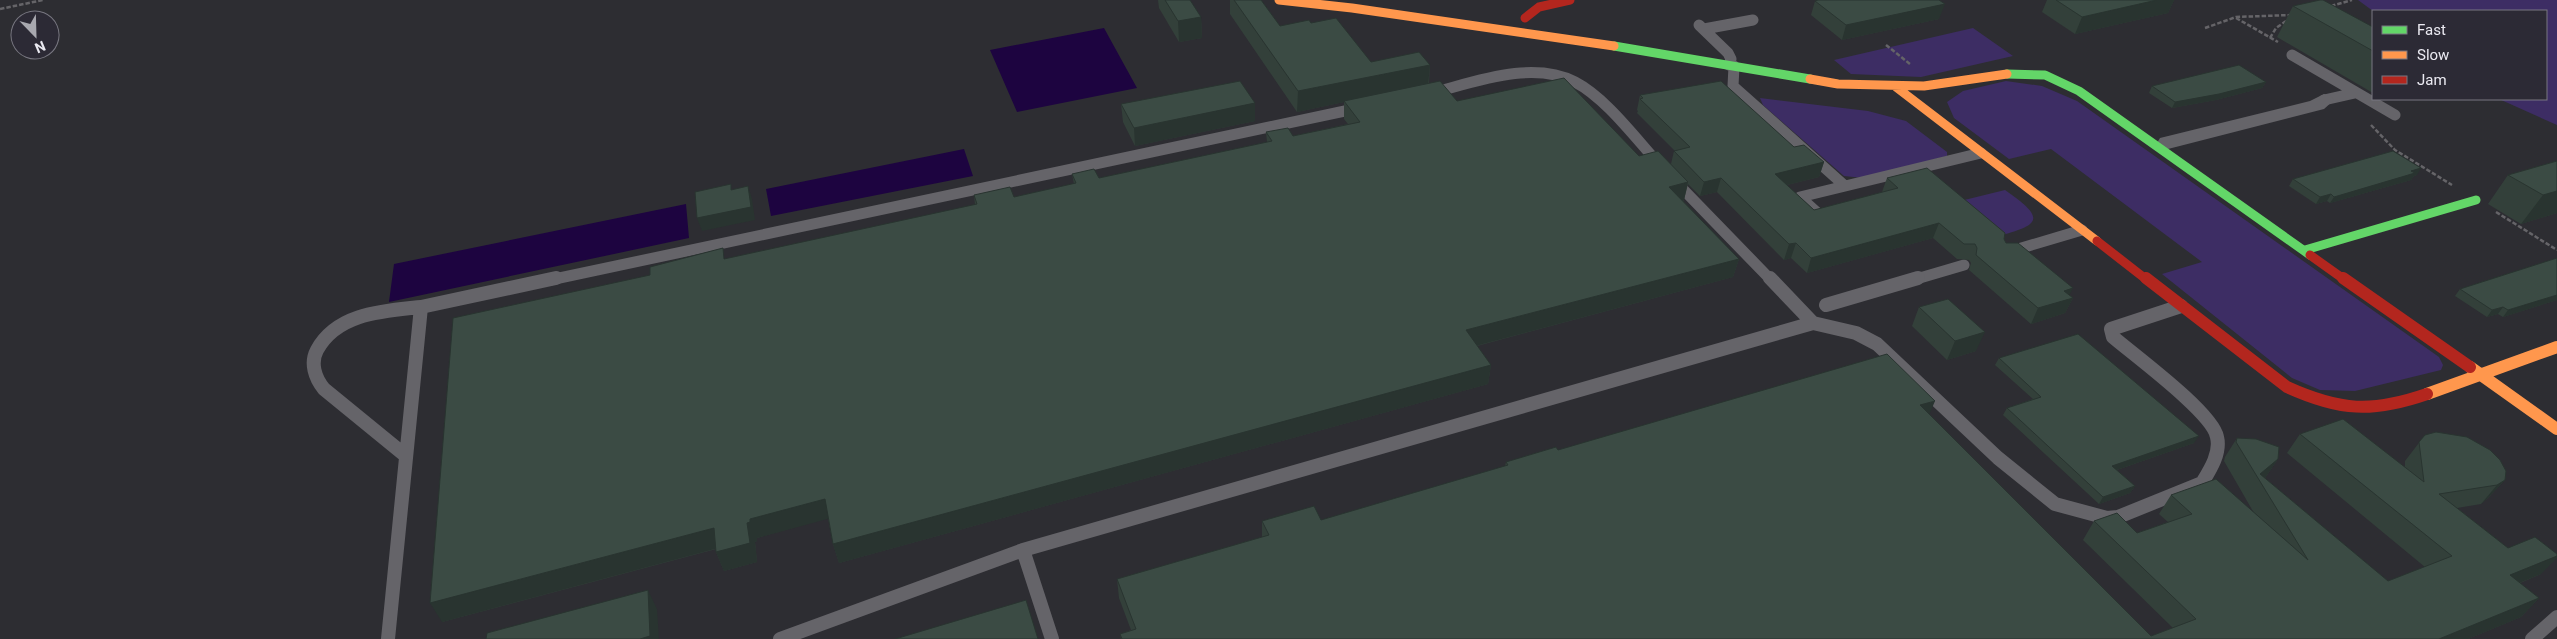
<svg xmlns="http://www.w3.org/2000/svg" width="2557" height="639" font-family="Roboto,sans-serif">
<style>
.green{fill:#3d2d64}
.water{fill:#1d0440}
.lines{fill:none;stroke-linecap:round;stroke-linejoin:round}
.path{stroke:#656468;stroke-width:2.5;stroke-dasharray:4.5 2;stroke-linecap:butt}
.lane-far1{stroke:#656469;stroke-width:11}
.lane{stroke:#656469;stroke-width:14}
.street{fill:#656469;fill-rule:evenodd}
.fast{stroke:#63d668;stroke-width:9}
.slow-far1{stroke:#ff974d;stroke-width:9}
.slow{stroke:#ff974d;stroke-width:12}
.jam-far1{stroke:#b3261e;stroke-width:9}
.jam{stroke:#b3261e;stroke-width:12}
.wall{fill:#33403a}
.shaded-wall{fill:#293430}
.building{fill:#3b4b44;stroke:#293430}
</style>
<rect width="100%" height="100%" fill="#2d2d32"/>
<!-- green -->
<path class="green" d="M2358 0H2557V125L2499 99H2546V11H2373Z
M1973 28 2013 56 1921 77 1851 74 1834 60Z
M2006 81 2042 86 2077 101 2439 357 2443 365 2441 370 2355 391 2320 390 2292 378 2162 274 2202 262 2051 149 2009 159 1954 118 1947 102 1963 91Z
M1760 98 1868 111 1906 121 1947 152V156L1863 178 1844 176 1763 105Z
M2005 190C2047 219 2041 225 1995 237L1952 203Z"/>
<!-- water -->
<path class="water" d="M1104 28 1137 88 1017 112 990 50Z
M964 149 973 176 771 216 766 189Z
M686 204 689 238 389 302 394 264Z"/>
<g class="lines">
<!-- path -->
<path class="path" d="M2331 6 2352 0
M0 9 43 0
M2236 18 2278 42
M2205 28 2236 17 2291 15
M2270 38 2276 28 2289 19
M1886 45 1910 64
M2371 125 2395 150 2452 185
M2496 212 2557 250"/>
<!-- lane-far1 -->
<path class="lane-far1" d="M1699 25 1728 53 1731 59 1729 65
M1704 29 1753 20
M2292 55 2395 115
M1734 66 1733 86 1845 186
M1432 93C1475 82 1532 60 1575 82 1606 98 1636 139 1660 165
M2324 100 2355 93
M1675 181 1771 280
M1821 216 1800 197 1981 153
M2008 252 2082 230
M550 280 1359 108
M1913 280 1964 265"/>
<!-- lane -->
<path class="lane" d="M1770 278 1813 323
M1826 305 1918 278
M406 456 324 389C315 378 310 363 317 350 337 313 383 311 421 307
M1023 550 1052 639
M388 639 421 307 556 278
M780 639 1023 550 1813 323 1856 333 1877 344 1998 458 2055 504 2107 518 2118 517 2202 483C2210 470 2221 453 2217 437 2213 413 2134 355 2113 337L2111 329 2181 306
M2532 639 2557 617"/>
<!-- street -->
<path class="street" d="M2324 94 2331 96 2334 100 2324 109 2168 149 2160 148 2157 143 2160 138 2310 101Z"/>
<!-- fast -->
<path class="fast" d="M1614 46 1810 79
M2007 74 2045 75 2079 91 2310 255
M2305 250 2476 200"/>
<!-- slow-far1 -->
<path class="slow-far1" d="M1279 0 1352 8 1614 46
M1810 79 1838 84 1924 86 2007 74
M1896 87 2097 241"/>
<!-- slow -->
<path class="slow" d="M2470 367 2557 429
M2427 394 2557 347"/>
<!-- jam-far1 -->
<path class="jam-far1" d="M1525 18 1539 7 1570 0
M2097 241 2147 280
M2310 255 2345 280"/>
<!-- jam -->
<path class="jam" d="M2146 278 2287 387C2340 411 2372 413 2427 394
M2343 278 2470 367"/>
</g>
<!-- wall -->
<path class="wall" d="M1158 0H1190L1201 17 1202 38 1179 42 1159 8Z
M1230 0H1261L1280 26 1311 23 1371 62 1430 65 1429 83 1457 101 1639 156 1671 164 1674 151H1675L1637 113 1638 111 1637 110 1640 95 1794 147 1824 162 1819 177 1787 185 1814 210 1882 192 1887 178 2004 239 2006 243 2073 298 2065 313 2031 324 1969 270 1971 263 1969 260 1957 259 1933 238 1807 273 1791 258 1784 260 1717 192 1700 196 1688 184 1684 200 1683 201 1739 259 1733 277 1477 346 1491 365 1488 384 839 563 833 544 828 518 757 538V541L755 542 757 562 724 571 716 552V549L442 622 726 259 975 205 974 195 1014 197 1074 184 1072 174 1099 178 1267 142 1266 132 1293 136 1348 124 1344 119V102L1297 112 1230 14Z
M2047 0H2174L2168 13 2075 34 2042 12Z
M1815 1 1939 19 1842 40 1811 15Z
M2293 6 2373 27V93L2277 37Z
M2266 82 2262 88 2216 100 2172 108 2149 93 2152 86Z
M1121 104 1255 121 1135 146 1123 122Z
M2557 161V213L2521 224 2488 204 2508 175Z
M2417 175 2414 176 2411 180 2330 203 2327 201 2316 204 2289 186 2293 179Z
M2557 258V300L2503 317 2498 314 2487 317 2455 296 2460 289Z
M1919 307 1976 351 1947 360 1912 326Z
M1999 358 2194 443 2117 470 2135 486 2130 493 2099 504 2003 415 2007 408 2033 399 1995 365Z
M1929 415 2151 636 2173 628 2083 540 2094 521 2137 533 2168 522 2159 514 2171 495 2254 513 2224 461 2225 457 2237 438 2278 459 2265 478 2388 581 2425 567 2287 453 2300 434 2405 468V461L2425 435 2505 480 2488 498 2481 504 2457 508 2541 574 2520 583 2539 598 2521 617 2468 639H1121L1120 634 1131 630 1119 598 1117 579 1262 537V521L1321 520 1505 466 1506 462 1558 450Z"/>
<!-- shaded-wall -->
<path class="shaded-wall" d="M2157 0H2174L2168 13 2075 34 2082 17Z
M1945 4 1939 19 1842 40 1846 25Z
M1201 17 1202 38 1179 42 1178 21Z
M1430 65 1428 86 1344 101V102L1297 112 1298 91Z
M2266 82 2262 88 2216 100 2172 108 2175 102Z
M1255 103V121L1135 146 1134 128Z
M1824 162 1819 177 1771 189 1775 174Z
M2421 168 2417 175 2414 176 2411 180 2330 203 2334 197Z
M1721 178 1717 192 1700 196 1704 182Z
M1688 182 1684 200 1665 205 1669 187Z
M748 186 752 199 755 220 702 231 697 218Z
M2557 191V213L2521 224 2543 195Z
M2331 194 2327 201 2316 204 2320 197Z
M1939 223 1933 238 1807 273 1811 258Z
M1796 243 1791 258 1784 260 1789 244Z
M1739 259 1733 277 1464 349 1466 330Z
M2073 288 2067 300 2073 298 2065 313 2031 324 2038 308 2064 291Z
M2557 295V300L2503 317 2508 310Z
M2503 307 2498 314 2487 317 2492 310Z
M1985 332 1976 351 1947 360 1955 341Z
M1491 365 1488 384 839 563 833 544Z
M1935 401 1927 420 1920 405Z
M2199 436 2194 443 2108 473 2112 466Z
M2278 459 2265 478 2260 474Z
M2505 480 2488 498 2481 504 2497 485Z
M2135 486 2130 493 2099 504 2103 497Z
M825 499 831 518 757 538V541L755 542 757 562 724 571 716 552 747 523 750 519Z
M714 528 722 547 442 622 430 603Z
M2557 556V558L2541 574 2492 594 2510 575Z
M648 590 657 609 659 639H640Z
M2539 598 2521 617 2468 639H2439Z"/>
<!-- building -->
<path class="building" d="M1165 0H1190L1201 17 1178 21Z
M1234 0H1261L1280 26 1309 20 1311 23 1336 18 1371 62 1419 52 1430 65 1298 91Z
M1818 0H1939L1945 4 1846 25 1815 1Z
M2056 0H2157L2082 17Z
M2320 0H2323L2373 27V51L2293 6Z
M2239 65 2266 82 2219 94 2175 102 2152 86Z
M1564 78 1639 156 1658 151 1688 182 1669 187 1739 259 1466 330 1491 365 833 544 825 499 750 519V522L747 523 750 543 716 552 714 528 430 603 453 318 650 275V267L723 248 724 259 977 204 974 195 1010 187 1014 197 1076 183 1072 174 1094 169 1099 178 1272 141 1266 132 1288 128 1293 136 1360 122 1344 101 1440 81 1457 101Z
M1240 81 1255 103 1134 128 1121 104Z
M1721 81 1794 147 1804 145 1824 162 1775 174 1814 210 1898 188 1887 178 1927 168 2005 233 2004 239 2006 243H2018L2073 288 2064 291 2073 298 2038 308 1976 255 1977 248 1975 244H1964L1939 223 1811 258 1796 243 1789 244 1721 178 1704 182 1674 151 1690 147 1640 99 1643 98 1640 95Z
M2393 151 2421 168 2411 171 2415 173 2334 197 2331 194 2320 197 2293 179Z
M2557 161V191L2543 195 2508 175Z
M731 184V190L748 186 751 207 697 218 695 192Z
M2557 258V295L2508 310 2503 307 2492 310 2460 289Z
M1948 299 1985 332 1955 341 1919 307Z
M2078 334 2199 436 2112 466 2135 486 2103 497 2007 408 2041 397 1999 358Z
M1887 354 1935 401 1920 405 2151 636 2196 619 2094 521 2117 513 2137 533 2192 514 2171 495 2216 479 2308 560 2236 442 2237 438 2256 439 2279 447 2278 459 2260 474 2388 581 2452 556 2300 434 2343 419 2424 482 2419 442 2425 435 2436 432 2467 437 2490 450 2500 460 2506 471 2505 480 2497 485 2439 494 2508 548 2535 537 2557 554V556L2510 575 2539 598 2439 639H1122L1120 634 1136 629 1117 579 1269 535 1262 521 1314 506 1321 520 1508 465 1506 462 1556 447 1558 450Z
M648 590 650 636 640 639H486L487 633Z
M1026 600 1038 639H895Z"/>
<!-- legend -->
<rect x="2372" y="10" width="175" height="90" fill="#2c2a35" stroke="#787781"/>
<rect x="2382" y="26" width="25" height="8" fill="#63d668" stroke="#787781"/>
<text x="2417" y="35" font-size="15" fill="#ebeaf2">Fast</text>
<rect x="2382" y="51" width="25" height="8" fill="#ff974d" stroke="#787781"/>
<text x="2417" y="60" font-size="15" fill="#ebeaf2">Slow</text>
<rect x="2382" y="76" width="25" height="8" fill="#b3261e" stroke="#787781"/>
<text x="2417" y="85" font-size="15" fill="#ebeaf2">Jam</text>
<!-- north arrow -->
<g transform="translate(35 35) rotate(157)"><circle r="24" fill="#2c2a35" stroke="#787781"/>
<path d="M0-4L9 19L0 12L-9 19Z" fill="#a8a8af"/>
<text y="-8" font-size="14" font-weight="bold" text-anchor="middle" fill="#ebeaf2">N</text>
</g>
</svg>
